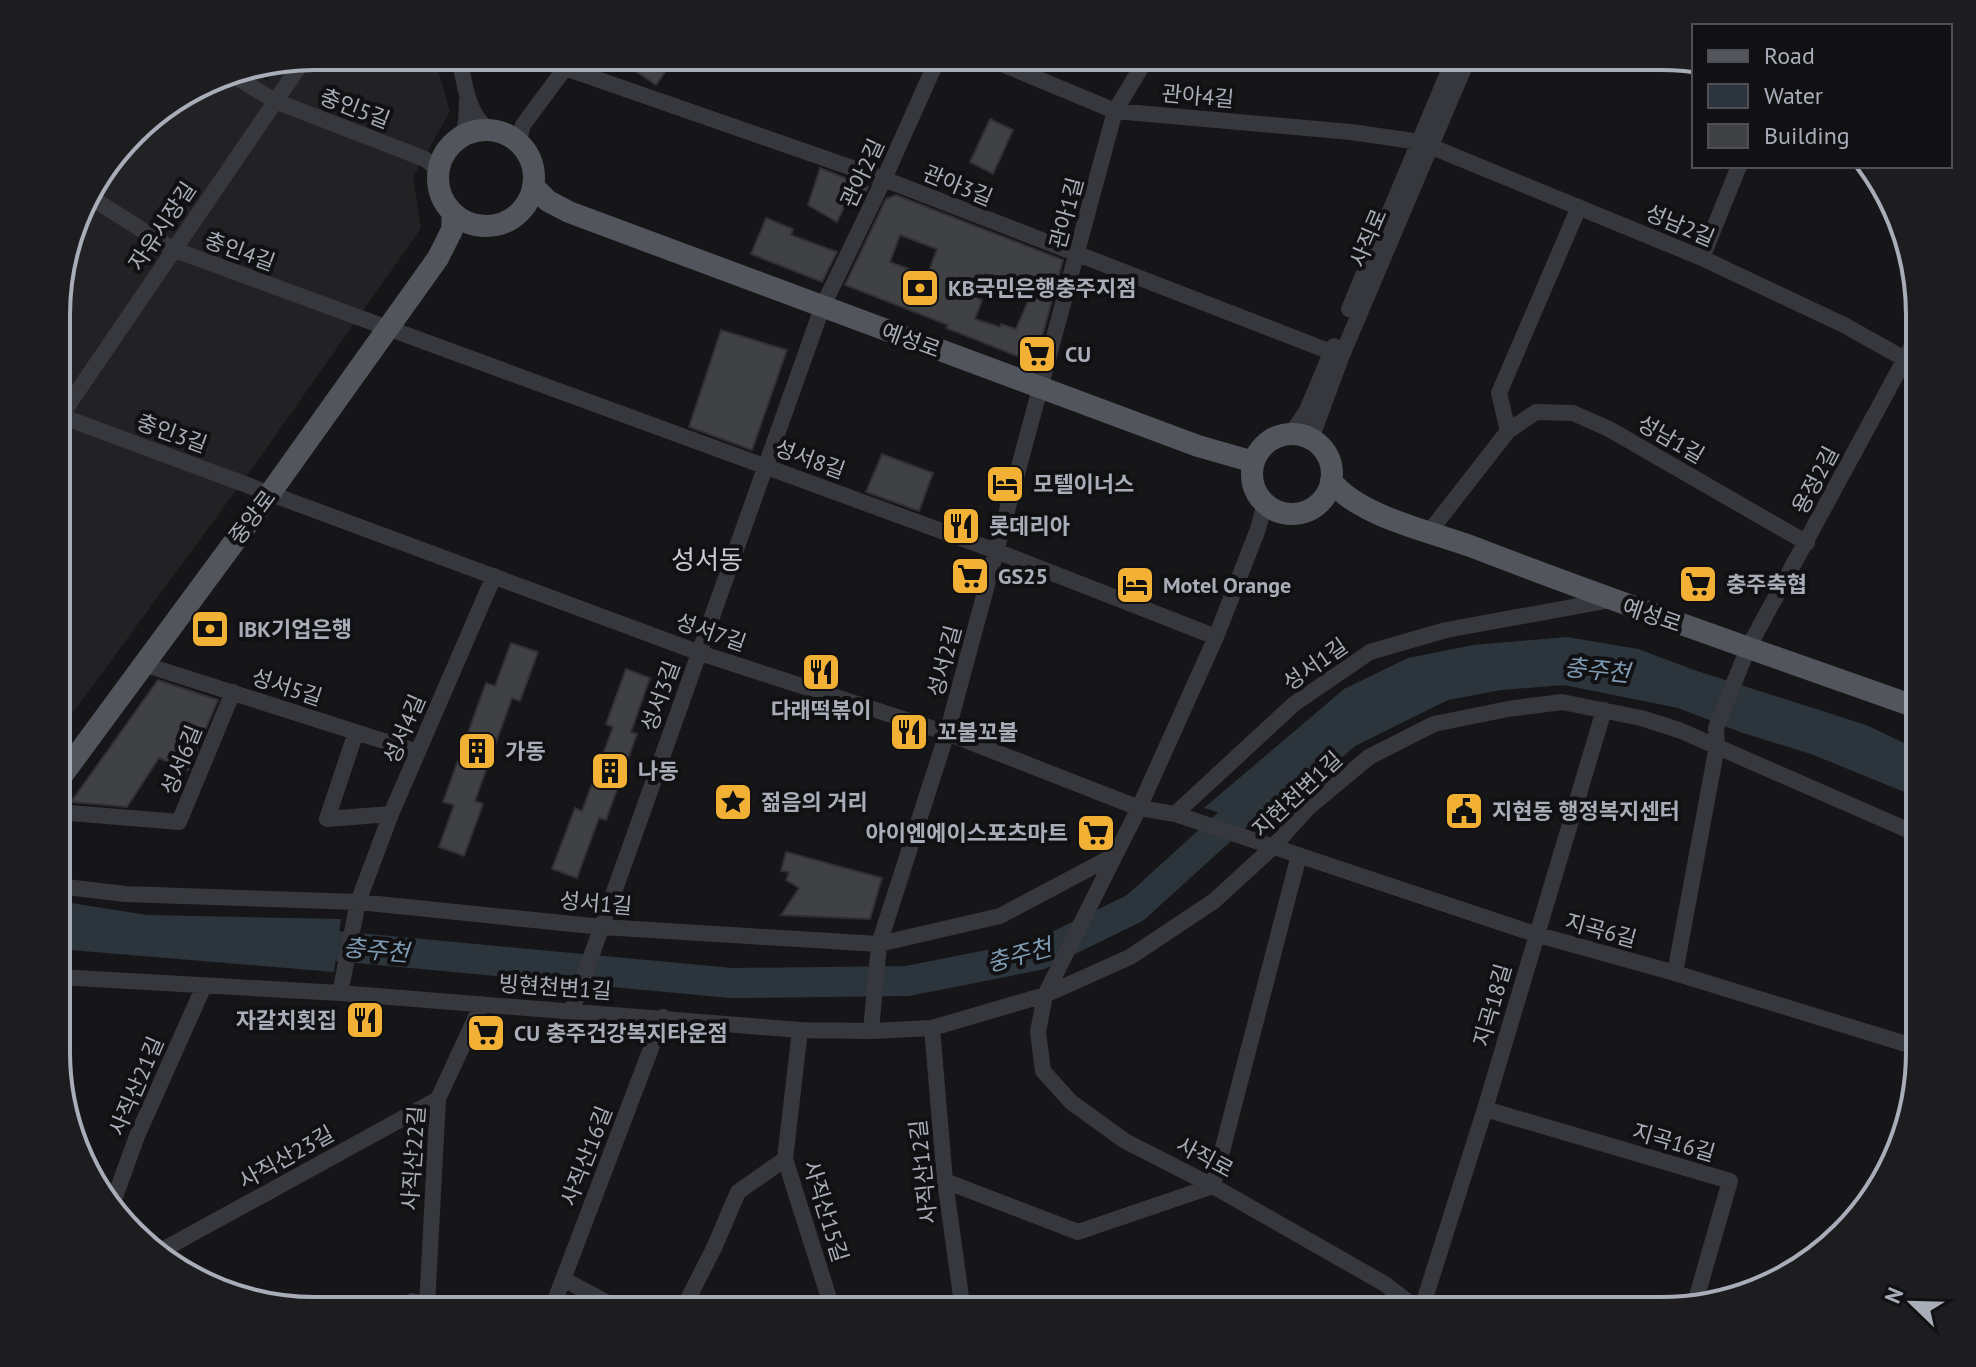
<svg xmlns="http://www.w3.org/2000/svg" width="1976" height="1367" font-family="'PT Sans','Noto Sans KR',sans-serif">
<style>
.built{fill:#222225}
.water{fill:#2c353c}
.lines{fill:none;stroke-linecap:round;stroke-linejoin:round}
.river{stroke:#2c353c;stroke-width:30}
.building{fill:#404145;stroke:#303034;stroke-width:2;fill-rule:evenodd}
.minor{stroke:#37383d;stroke-width:16}
.major{stroke:#53555c;stroke-width:22}
.labels{text-anchor:middle;dominant-baseline:central;stroke-width:8;stroke-linejoin:round;paint-order:stroke}
.street-label{font-size:22px;fill:#a8adb8;stroke:#111113}
.poi-label{font-size:22px;font-weight:bold;fill:#a8adb8;stroke:#111113;text-anchor:start}
.water-label{font-size:24px;font-style:italic;fill:#7f9bb3;stroke:#111113}
.quarter-label{font-size:26px;fill:#c9ccd4;stroke:#111113}
.rim{fill:none;stroke:#a8adb8;stroke-width:4}
</style>
<rect width="100%" height="100%" fill="#161618"/>
<!-- built -->
<path class="built" d="M315 56H434L450 111 413 177 421 228 259 459 58 733V282L83 200 144 121 217 76 249 69 267 81 279 63Z"/>
<!-- water -->
<path class="water" d="M1567 637 1638 649 1694 670 1866 725 1919 750V798L1811 754 1743 733 1678 708 1564 685 1501 690 1448 700 1355 746 1264 826 1204 808 1344 689 1408 658 1473 645Z
M58 901 147 915 341 919 334 972 58 949Z"/>
<g class="lines">
<!-- river -->
<path class="river" d="M315 944 731 983 907 981 1039 955 1135 908 1266 789"/>
</g>
<!-- building -->
<path class="building" d="M614 56H676L656 85Z
M990 119 1013 130 993 174 970 162Z
M820 168 868 187 859 205 848 199 837 222 808 205Z
M896 195 1063 260 1035 363 946 328 948 325 845 285 886 199ZM900 235 937 249 927 276 890 262ZM986 274 1032 292 1016 329 1001 324 1000 327 975 319 982 300 977 298Z
M766 218 793 229 791 235 837 252 822 282 751 254Z
M721 330 787 350 752 450 689 427Z
M882 454 933 473 919 511 866 492Z
M511 643 538 652 520 701 512 698 475 801 483 804 464 856 439 847 454 805 443 802 486 683 495 686Z
M626 669 650 678 631 732 637 734 606 820 599 818 577 878 552 869 575 808 582 811 613 727 606 724Z
M158 680 218 700 188 770 159 758 127 807 71 802Z
M786 852 882 878 870 919 781 915 799 888 786 880 789 872 781 871Z"/>
<g class="lines">
<!-- minor -->
<path class="minor" d="M459 56C464 81 467 115 490 131
M983 56 1115 111 1351 132 1420 142 1702 258 1844 325 1919 367
M565 68 884 179 1331 352
M229 73 275 101 425 159 439 170
M461 138 466 123 467 101
M518 143 523 125 574 56
M87 195 172 249 996 551 1216 637
M1702 258 1739 166
M1349 309 1455 56
M58 415 700 653 947 733 1139 808 1175 814 1535 934 1675 973 1919 1048
M58 420 305 58
M1508 431 1499 393 1579 207
M1291 434 1306 412 1334 346
M1311 439 1342 355 1469 56
M1265 503 1258 529 1216 637 1139 808 1045 995 1038 1032 1043 1071 1071 1102 1125 1141 1213 1186 1385 1284 1420 1311
M1430 531 1508 431 1536 412 1573 413 1609 429 1807 543
M143 664 418 752
M356 732 327 819 391 814
M58 812 179 822 233 692
M1175 814 1294 704 1370 652 1446 630 1611 600
M58 886 125 894 358 902 602 927 879 944 1000 916 1113 856
M1675 973 1717 746 1716 728 1748 648 1919 333
M58 977 340 993 800 1030 871 1031 932 1028 1045 995 1130 957 1214 901 1273 847 1309 807 1369 757 1434 724 1508 709 1562 702 1641 718 1679 730 1919 835
M340 993 358 902 391 814 494 576
M572 1010 822 308 884 179 939 56
M932 1028 945 1181 963 1311
M800 1030 785 1159 828 1295V1311
M871 1031 879 944 947 733 1115 111 1148 56
M1485 1109 1730 1181 1695 1303
M945 1181 1078 1232 1213 1186 1299 855
M112 1205 137 1136 204 986
M155 1254 438 1099
M563 1279 623 1311
M393 1311 412 1301 427 1305
M446 1311 427 1305 438 1099 482 1004
M551 1311 663 1017
M682 1311 714 1248 738 1192 785 1159
M1421 1311 1485 1109 1604 710"/>
<!-- major -->
<path class="major" d="M438 178a48 48 0 1 1 96 0a48 48 0 1 1-96 0Z
M533 186 548 201 569 212 1198 446 1254 462
M1252 474a40 40 0 1 1 80 0a40 40 0 1 1-80 0Z
M1331 481C1360 517 1430 531 1473 547 1620 604 1770 655 1919 708
M58 781 271 492 438 258 452 230 453 213"/>
</g>
<!-- icons -->
<defs>
<symbol id="bank-square" viewBox="-11 -11 22 22"><rect x="-9" y="-9" width="18" height="18" rx="4" fill="#f2b134" stroke="#111113"/><path d="M-6-4H6V4H-6ZM0-2.3a2.3 2.3 0 1 0 0 4.6a2.3 2.3 0 1 0 0-4.6Z" fill="#111"/></symbol>
<symbol id="supermarket-square" viewBox="-11 -11 22 22"><rect x="-9" y="-9" width="18" height="18" rx="4" fill="#f2b134" stroke="#111113"/><path d="M-6-5.5h2.5l.6 2H6L4.5 2H-2.5L-4.4-4H-6ZM-1.5 3.2a1.3 1.3 0 1 0 .1 0ZM3 3.2a1.3 1.3 0 1 0 .1 0Z" fill="#111"/></symbol>
<symbol id="hotel-square" viewBox="-11 -11 22 22"><rect x="-9" y="-9" width="18" height="18" rx="4" fill="#f2b134" stroke="#111113"/><path d="M-6-4.5h1.5V1H6V5H4.5V3h-9V5H-6ZM-4 0a1.8 1.8 0 1 1 3.6 0ZM.5 0V-2.5h3Q6-2.5 6 0Z" fill="#111"/></symbol>
<symbol id="restaurant-square" viewBox="-11 -11 22 22"><rect x="-9" y="-9" width="18" height="18" rx="4" fill="#f2b134" stroke="#111113"/><path d="M-5-6h1v4h1v-4h1v4h1v-4h1v5L-1.5 .5V6h-2V.5L-5-1ZM5-6V6H3V1.5H1.5Q1.5-4 5-6Z" fill="#111"/></symbol>
<symbol id="building-square" viewBox="-11 -11 22 22"><rect x="-9" y="-9" width="18" height="18" rx="4" fill="#f2b134" stroke="#111113"/><path d="M-4-6H4V6H1V3H-1V6H-4ZM-2.5-4.3h1.7v1.8h-1.7ZM.8-4.3h1.7v1.8H.8ZM-2.5-1h1.7V.8h-1.7ZM.8-1h1.7V.8H.8Z" fill="#111"/></symbol>
<symbol id="sight-square" viewBox="-11 -11 22 22"><rect x="-9" y="-9" width="18" height="18" rx="4" fill="#f2b134" stroke="#111113"/><path d="M0-6L1.8-2.2L6-1.7L2.9 1.2L3.7 5.4L0 3.3L-3.7 5.4L-2.9 1.2L-6-1.7L-1.8-2.2Z" fill="#111"/></symbol>
<symbol id="civic-square" viewBox="-11 -11 22 22"><rect x="-9" y="-9" width="18" height="18" rx="4" fill="#f2b134" stroke="#111113"/><path d="M-.6-6.5H3V-4.5H.6V-3L4-1V1h2V6H-6V1h2V-1L-.6-3ZM-1.2 2.5V6h2.4V2.5Z" fill="#111"/></symbol>
</defs>
<g fill-rule="evenodd">
<use href="#bank-square" x="898" y="266" width="44" height="44"/>
<use href="#supermarket-square" x="1015" y="332" width="44" height="44"/>
<use href="#hotel-square" x="983" y="462" width="44" height="44"/>
<use href="#restaurant-square" x="939" y="504" width="44" height="44"/>
<use href="#supermarket-square" x="948" y="554" width="44" height="44"/>
<use href="#supermarket-square" x="1676" y="562" width="44" height="44"/>
<use href="#hotel-square" x="1113" y="563" width="44" height="44"/>
<use href="#bank-square" x="188" y="607" width="44" height="44"/>
<use href="#restaurant-square" x="799" y="650" width="44" height="44"/>
<use href="#restaurant-square" x="887" y="710" width="44" height="44"/>
<use href="#building-square" x="455" y="729" width="44" height="44"/>
<use href="#building-square" x="588" y="749" width="44" height="44"/>
<use href="#sight-square" x="711" y="780" width="44" height="44"/>
<use href="#civic-square" x="1442" y="789" width="44" height="44"/>
<use href="#supermarket-square" x="1074" y="811" width="44" height="44"/>
<use href="#restaurant-square" x="343" y="998" width="44" height="44"/>
<use href="#supermarket-square" x="464" y="1011" width="44" height="44"/>
</g>
<g class="labels">
<!-- street labels -->
<g class="street-label">
<text transform="translate(1198 96) rotate(5)">관아4길</text>
<text transform="translate(355 108) rotate(21)">충인5길</text>
<text transform="translate(862 173) rotate(-65)">관아2길</text>
<text transform="translate(958 185) rotate(22)">관아3길</text>
<text transform="translate(1066 213) rotate(-75)">관아1길</text>
<text transform="translate(1680 225) rotate(23)">성남2길</text>
<text transform="translate(162 226) rotate(-56)">자유시장길</text>
<text transform="translate(1368 238) rotate(-67)">사직로</text>
<text transform="translate(240 251) rotate(20)">충인4길</text>
<text transform="translate(911 340) rotate(20)">예성로</text>
<text transform="translate(172 433) rotate(20)">충인3길</text>
<text transform="translate(1671 439) rotate(30)">성남1길</text>
<text transform="translate(810 459) rotate(20)">성서8길</text>
<text transform="translate(1815 480) rotate(-62)">용정2길</text>
<text transform="translate(252 517) rotate(-53)">중앙로</text>
<text transform="translate(1652 615) rotate(19)">예성로</text>
<text transform="translate(711 632) rotate(19)">성서7길</text>
<text transform="translate(944 661) rotate(-75)">성서2길</text>
<text transform="translate(1315 664) rotate(-35)">성서1길</text>
<text transform="translate(287 687) rotate(18)">성서5길</text>
<text transform="translate(660 696) rotate(-70)">성서3길</text>
<text transform="translate(404 729) rotate(-67)">성서4길</text>
<text transform="translate(181 760) rotate(-68)">성서6길</text>
<text transform="translate(1297 794) rotate(-43)">지현천변1길</text>
<text transform="translate(596 903) rotate(5)">성서1길</text>
<text transform="translate(1601 930) rotate(15)">지곡6길</text>
<text transform="translate(555 987) rotate(4)">빙현천변1길</text>
<text transform="translate(1492 1005) rotate(-74)">지곡18길</text>
<text transform="translate(136 1086) rotate(-67)">사직산21길</text>
<text transform="translate(1674 1142) rotate(16)">지곡16길</text>
<text transform="translate(586 1156) rotate(-69)">사직산16길</text>
<text transform="translate(286 1157) rotate(-29)">사직산23길</text>
<text transform="translate(1205 1157) rotate(28)">사직로</text>
<text transform="translate(413 1158) rotate(-86)">사직산22길</text>
<text transform="translate(923 1172) rotate(-96)">사직산12길</text>
<text transform="translate(826 1211) rotate(73)">사직산15길</text>
</g>
<!-- poi labels -->
<g class="poi-label">
<text x="948" y="288">KB국민은행충주지점</text>
<text x="1065" y="354">CU</text>
<text x="1033" y="484">모텔이너스</text>
<text x="989" y="526">롯데리아</text>
<text x="998" y="576">GS25</text>
<text x="1726" y="584">충주축협</text>
<text x="1163" y="585">Motel Orange</text>
<text x="238" y="629">IBK기업은행</text>
<text x="821" y="710" text-anchor="middle">다래떡볶이</text>
<text x="937" y="732">꼬불꼬불</text>
<text x="505" y="751">가동</text>
<text x="638" y="771">나동</text>
<text x="761" y="802">젊음의 거리</text>
<text x="1492" y="811">지현동 행정복지센터</text>
<text x="1068" y="833" text-anchor="end">아이엔에이스포츠마트</text>
<text x="337" y="1020" text-anchor="end">자갈치횟집</text>
<text x="514" y="1033">CU 충주건강복지타운점</text>
</g>
<!-- water labels -->
<g class="water-label">
<text transform="translate(1597 670) rotate(6)">충주천</text>
<text transform="translate(376 950) rotate(5)">충주천</text>
<text transform="translate(1019 955) rotate(-15)">충주천</text>
</g>
<!-- quarter labels -->
<g class="quarter-label">
<text x="707" y="559">성서동</text>
</g>
</g>
<!-- crop -->
<path d="M0 0H1976V1367H0ZM315 70H1661A245 245 0 0 1 1906 315V1052A245 245 0 0 1 1661 1297H315A245 245 0 0 1 70 1052V315A245 245 0 0 1 315 70Z" fill="#1d1d20" fill-rule="evenodd"/>
<path class="rim" d="M315 70H1661A245 245 0 0 1 1906 315V1052A245 245 0 0 1 1661 1297H315A245 245 0 0 1 70 1052V315A245 245 0 0 1 315 70Z"/>
<!-- legend -->
<rect x="1692" y="24" width="260" height="144" fill="#111113" stroke="#4d4f55" stroke-width="2"/>
<rect x="1708" y="50" width="40" height="12" fill="#53555c" stroke="#4d4f55" stroke-width="2"/>
<text x="1764" y="64" font-size="24" fill="#a8adb8">Road</text>
<rect x="1708" y="84" width="40" height="24" fill="#2c353c" stroke="#4d4f55" stroke-width="2"/>
<text x="1764" y="104" font-size="24" fill="#a8adb8">Water</text>
<rect x="1708" y="124" width="40" height="24" fill="#404145" stroke="#4d4f55" stroke-width="2"/>
<text x="1764" y="144" font-size="24" fill="#a8adb8">Building</text>
<!-- north arrow -->
<g transform="translate(1912 1303) rotate(293)" stroke="#111113" stroke-width="6" paint-order="stroke">
<path d="M0-6L14 30L0 20L-14 30Z" fill="#a8adb8"/>
<text y="-12" font-size="22" font-weight="bold" text-anchor="middle" fill="#a8adb8">N</text>
</g>
</svg>
